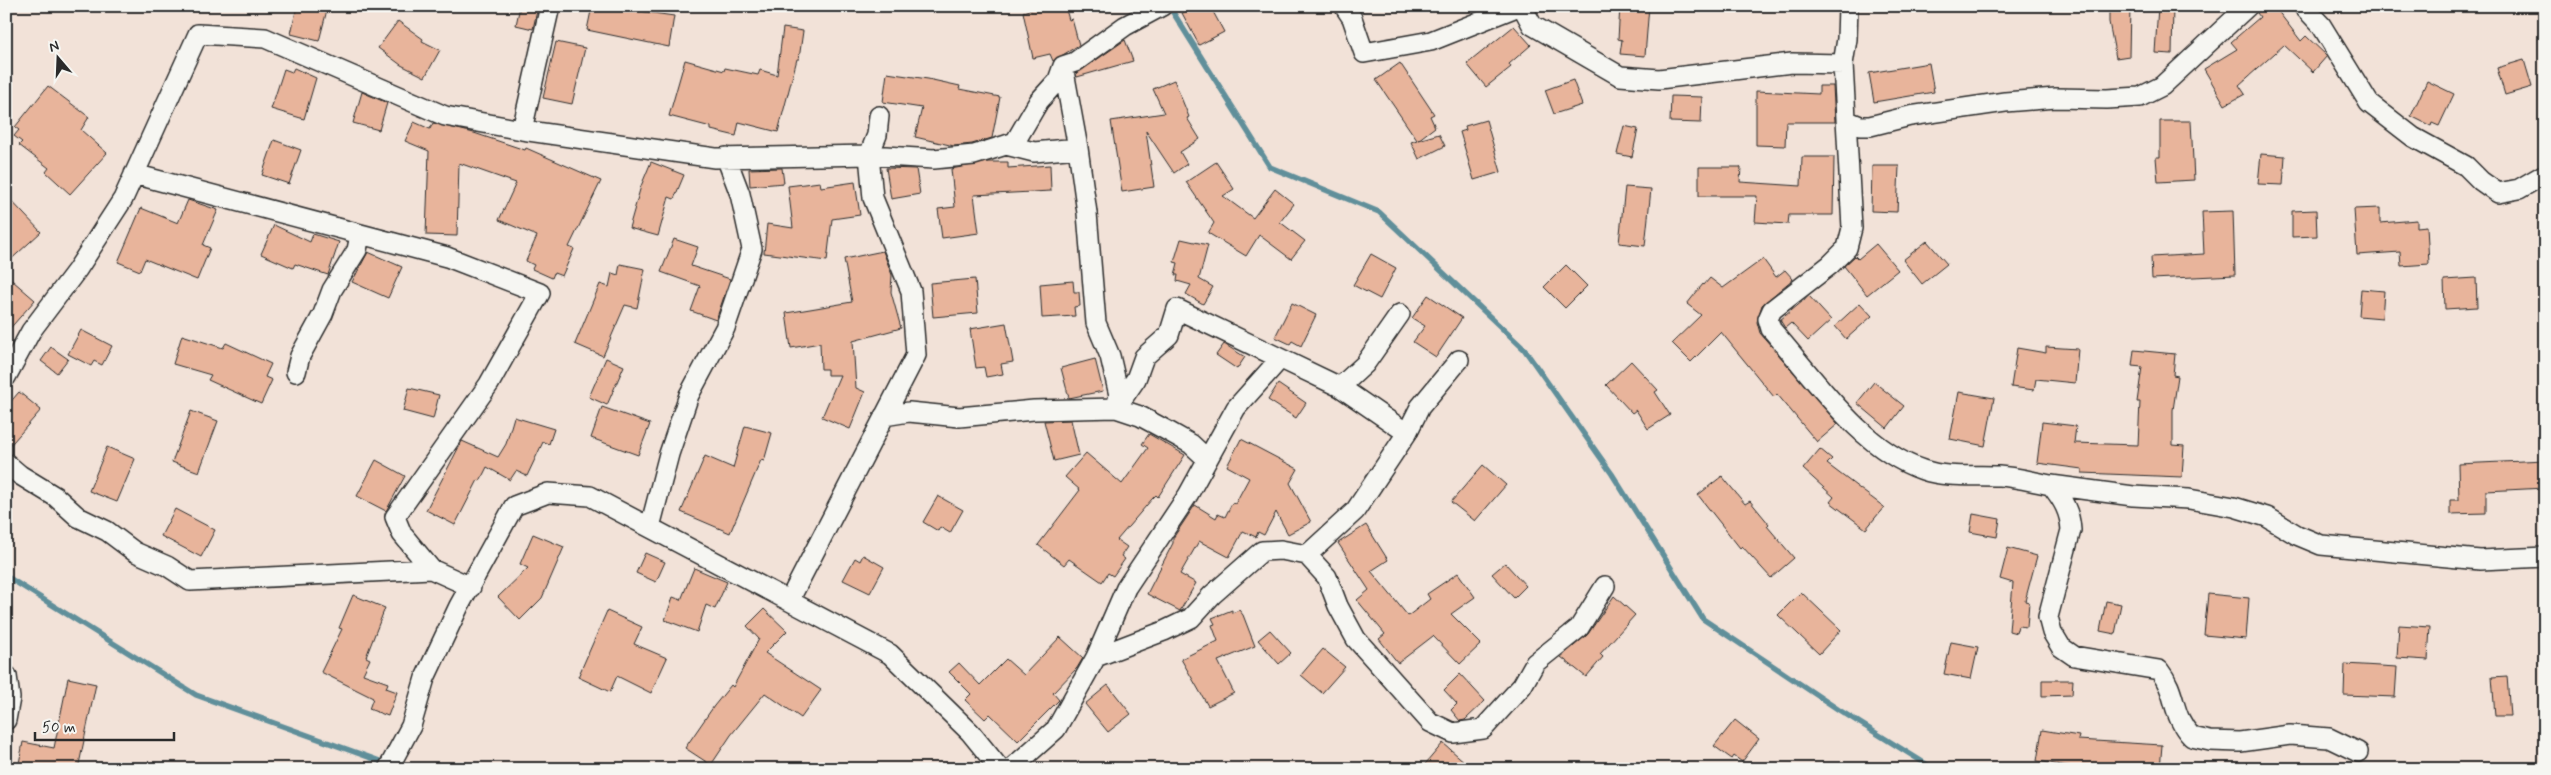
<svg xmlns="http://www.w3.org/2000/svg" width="2551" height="775" font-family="Mynerve,sans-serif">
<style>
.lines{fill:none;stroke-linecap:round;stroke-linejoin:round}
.stream{stroke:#618f9a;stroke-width:5.5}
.building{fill:#e8b49b;stroke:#2b2b2b}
.street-casing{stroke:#2b2b2b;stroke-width:22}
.street{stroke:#f6f6f2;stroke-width:19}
</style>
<rect width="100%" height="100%" fill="#f2e2d8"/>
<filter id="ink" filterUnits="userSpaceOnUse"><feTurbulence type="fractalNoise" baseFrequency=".02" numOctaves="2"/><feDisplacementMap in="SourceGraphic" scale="10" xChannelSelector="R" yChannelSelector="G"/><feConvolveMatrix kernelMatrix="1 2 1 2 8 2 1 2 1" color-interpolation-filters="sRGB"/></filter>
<g filter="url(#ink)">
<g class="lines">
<!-- stream -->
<path class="stream" d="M1169 6 1270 167 1379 212 1524 349 1612 474 1703 619 1839 710 1934 769
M6 576 196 695 402 769"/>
</g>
<!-- building -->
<path class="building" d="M297 6H328L319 41 291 34Z
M520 6H538L533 29 516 25Z
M592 6H633L632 10 674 16 669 47 587 30Z
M1031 6H1065L1069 20 1072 19 1079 45 1053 61 1050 54 1033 58 1023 12 1032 9Z
M1196 6H1210L1224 32 1199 45 1182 13Z
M1620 6H1649L1645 56 1620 54 1622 40 1618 39Z
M2109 6H2130L2129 56 2116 58 2109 22Z
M2158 6H2173L2172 54 2155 53Z
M2266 6H2274L2301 41 2306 36 2327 56 2313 72 2284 45 2239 85 2245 94 2225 105 2204 69 2237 49 2231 42 2260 17 2257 13Z
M398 21 423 39 422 41 440 50 425 77 401 65 378 48Z
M1514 26 1531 45 1509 64 1511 67 1486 87 1467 64Z
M783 28 803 31 799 59H797L778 132 739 122 736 136 711 130V127L669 116 685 60 724 71 725 68 758 75 760 70 777 75Z
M1125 40 1133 61 1077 77 1076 74Z
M556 42 585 48 572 104 543 98Z
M2524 60 2532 87 2505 95 2497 68Z
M1400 63 1434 114 1430 116 1435 127 1418 140 1439 134 1445 146 1419 159 1411 142 1417 140 1376 80Z
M1929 63 1934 92 1874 102 1869 73Z
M294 68 316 78 304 119 271 109 284 69 292 72Z
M887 73 928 79 960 86 959 89 1000 97 992 138 972 144 954 146 915 137 922 108 883 102Z
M1174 80 1189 117 1187 118 1200 139 1180 152 1187 164 1174 173 1146 131 1154 187 1122 192 1111 121 1164 113 1153 89Z
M1573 80 1582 105 1554 114 1545 90Z
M2427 81 2454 94 2439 126 2432 123 2431 126 2411 116Z
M48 86 89 117 81 130 107 153 70 194 46 172 49 168 19 145 22 142 14 136 19 130 15 127Z
M1819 86H1833L1835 122H1786L1785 146 1756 145V91L1819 94Z
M362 92 387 103 379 130 353 123Z
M1671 96 1702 97 1701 123 1670 122Z
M1486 120 1501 172 1474 180 1460 132 1466 130 1465 126Z
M2160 121H2191L2194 180 2158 182 2156 157H2160Z
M414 122 430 129 433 123 474 133 525 150 526 148 601 181 569 247 574 249 562 276 554 273 552 278 532 269 534 265 526 261 537 236 499 220 516 183 459 163 457 236 426 235 429 151 405 141Z
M1624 126 1638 129 1632 157 1617 154Z
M274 140 301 150 289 184 262 175Z
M2261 154 2285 156 2283 185 2258 184Z
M1802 157H1834L1833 215H1789L1788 224 1755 222 1757 196H1699V167H1741L1740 182 1801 186Z
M651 162 684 175 674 199 669 197 658 236 629 228 641 186Z
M988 162H1008V168L1050 165 1051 191 974 195 979 233 942 238 938 209 955 207 951 169Z
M1216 162 1234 189 1223 196 1253 218 1275 189 1294 204 1280 222 1305 241 1291 259 1259 235 1246 256 1208 233 1214 223 1186 182Z
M1872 166H1899L1897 212 1871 211Z
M782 168 784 183 750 186 749 169Z
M886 168 916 169 920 194 891 199Z
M820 182 821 187 855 182 860 215 832 219 827 261 764 253 767 224 793 228 788 186Z
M1625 187 1651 189 1645 246 1619 243Z
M6 195 41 232 6 264Z
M188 200 218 210 203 245 210 248 197 280 145 259 140 271 118 262 141 208 178 223Z
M2380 208V223L2417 220V227L2427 226 2429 264 2401 266 2400 252 2357 255 2354 209Z
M2316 210 2317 236 2292 237V211Z
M2233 211 2235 275 2152 279 2151 257 2204 254 2202 212Z
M274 225 310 242 313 234 339 242 328 275 295 264 293 268 261 254Z
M674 239 698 247 691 266 730 279 716 320 691 311 700 286 661 272Z
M1181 239 1208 245 1199 279 1213 287 1203 304 1186 294 1191 285 1177 281 1178 275H1175L1178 263 1174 262Z
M1927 241 1947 264 1922 284 1903 260Z
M1876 244 1898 270 1867 295 1844 266 1855 256 1858 259Z
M883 251 892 275 891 292 901 328 853 341 856 388 865 392 850 429 822 417 840 375H827V369H821L820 343 791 348 786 313 852 302 844 259Z
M368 252 402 267 388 298 352 282Z
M1371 254 1396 268 1380 299 1353 285Z
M1763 259 1776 277 1785 270 1793 279 1762 305 1757 322 1760 333 1838 424 1817 442 1777 394 1774 397 1721 332 1691 362 1672 343 1701 315 1687 304 1703 284 1704 285 1710 278 1723 288Z
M620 264 645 269 637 308 625 305 603 356 575 344 600 284 609 287 612 273 618 275Z
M1566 265 1587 286 1565 308 1544 287Z
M6 275 35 300 6 333Z
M2476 278 2477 307 2445 309 2444 280Z
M975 279 978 313 933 317 930 283Z
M1073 281 1074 292H1079L1080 306 1074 307 1075 316 1042 318 1040 284Z
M2361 289 2384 291 2382 318 2359 316Z
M1428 295 1462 318 1436 357 1413 342 1425 326 1412 318Z
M1809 296 1831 320 1808 341 1791 323 1785 328 1780 320Z
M1292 303 1316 315 1301 346 1292 341 1290 344 1275 337Z
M1860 303 1872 316 1846 339 1835 326Z
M1006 323 1013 362 1001 364 1003 374 986 377 984 367 976 368 970 329Z
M81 330 112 346 102 365 94 361 91 366 68 354Z
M182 335 223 348 226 343 271 364 265 377 272 380 261 404 208 380 211 375 173 364Z
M1224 344 1245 357 1237 369 1216 355Z
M51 347 68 359 57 373 41 361Z
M2046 347 2078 349 2075 383 2036 379 2034 390 2011 387 2017 348 2046 353Z
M2134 350 2175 354 2173 375 2178 376 2173 410V445L2184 446 2182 477 2082 473V469L2037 463 2042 422 2076 426 2074 443 2138 445 2140 402H2137L2142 367 2132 366Z
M606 358 624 366 607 405 589 397Z
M1095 359 1103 391 1069 398 1061 368Z
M1631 361 1658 390 1655 392 1670 415 1648 429 1636 410 1632 413 1606 385Z
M1874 382 1904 406 1887 428 1857 403Z
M1278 384 1306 403 1296 418 1268 400Z
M409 388 439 395 433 419 403 411Z
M19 392 41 410 6 450V407Z
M1959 392 1994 398 1985 446 1950 439Z
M602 407 650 424 638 455 591 438Z
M191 411 218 421 199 472 172 462Z
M514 417 554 429 549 444 543 442 527 476 516 471 510 480 487 467 480 481 478 480 455 525 426 510 462 441 498 457 506 444Z
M1071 420 1079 455 1054 461 1044 421Z
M745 426 772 433 764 461 761 460 730 533 681 512 705 456 733 468Z
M1149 434 1185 455 1158 497 1156 495 1152 499 1117 540 1127 547 1121 556 1125 559 1113 576 1108 573 1102 582 1069 559 1064 565 1038 545 1080 490 1065 477 1086 453 1122 484 1148 448 1142 444Z
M1241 439 1298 469 1290 483 1311 522 1288 534 1276 512 1264 535 1258 532 1256 537 1243 531 1229 557 1199 541 1180 574 1196 583 1180 611 1147 594 1173 543V538L1195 505 1216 518 1218 514 1225 517 1232 503 1235 504 1249 478 1227 466Z
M107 447 135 459 117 502 89 491Z
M1820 449 1832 459 1827 464 1884 507 1866 529 1830 502 1834 497 1803 469Z
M376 460 405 476 386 511 357 496Z
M2545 460V488L2486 491V513L2450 514V500H2459L2458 464Z
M1483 465 1506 485 1475 521 1451 502Z
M1722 476 1745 504 1750 501 1769 524 1767 526 1794 558 1771 578 1742 546 1740 548 1698 495Z
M938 496 963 510 950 533 940 527 938 531 923 522Z
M175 509 215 530 201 557 161 536Z
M1973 514 2000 519 1997 537 1970 532Z
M1366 525 1388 560 1371 571 1408 616 1430 599 1427 594 1458 573 1475 597 1451 614 1481 644 1460 664 1433 636 1398 663 1379 639 1385 634 1357 600 1369 590 1338 543Z
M533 534 564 547 542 598 520 620 498 597 528 568 520 564Z
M2008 548 2037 556 2025 601 2029 602 2027 627 2018 626 2016 633 2009 631 2013 583 2000 579Z
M645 553 665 562 656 582 636 573Z
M863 555 884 567 870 593 843 580 855 558 860 561Z
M1505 563 1526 586 1514 598 1492 574Z
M694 568 727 582 715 609 706 605 697 632 665 620 673 597 681 600Z
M1801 592 1841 630 1819 654 1778 615Z
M2208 594 2249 598 2246 639 2204 635Z
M353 595 385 608 366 657 370 659 363 674 388 683 386 688 397 692 388 716 369 709 373 698 321 672 342 629 339 628Z
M1614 596 1635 615 1600 654 1603 657 1586 677 1561 657 1588 634Z
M2106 601 2121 604 2115 634 2100 631Z
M764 609 787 631 765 653 821 690 801 718 765 693 731 735 711 765 685 748 714 706 731 685 733 687 759 639 747 626Z
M1232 610V613L1239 610 1243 615 1255 646 1218 661 1234 693 1208 706 1181 659 1218 641 1212 625 1215 624 1212 618Z
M607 611 642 627 634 644 667 658 651 693 617 676 610 692 578 677Z
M2399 625 2430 627 2428 660 2397 658Z
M1270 630 1291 653 1279 664 1258 640Z
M1060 637 1083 658 1077 668 1053 693 1059 700 1018 741 990 714 985 719 965 700 971 694 949 672 959 663 980 685 1006 659 1024 675Z
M1951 642 1978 647 1971 679 1944 674Z
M1323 649 1345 667 1322 693 1301 675Z
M2345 664 2397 667 2395 697 2344 695Z
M1460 674 1485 701 1465 720 1460 721 1451 710 1457 704 1444 690Z
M2507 676 2510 716H2495L2492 677Z
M68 678 96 684 78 769H18L23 742 54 748Z
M2042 680H2073L2072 695 2042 696Z
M1108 685 1131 714 1108 732 1085 704Z
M1735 720 1759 739 1742 762 1734 756 1732 759 1714 746Z
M2042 730 2079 736 2078 740 2162 745 2160 769 2080 768 2037 761Z
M1443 743 1473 769H1421Z"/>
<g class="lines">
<defs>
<path id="street" d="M1344 6 1352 18 1364 53 1431 41 1519 6
M1522 6 1532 25 1620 76 1659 79 1792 63 1843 64
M1848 6 1847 39 1843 64 1852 228 1847 248 1830 265 1772 310 1768 319 1771 329C1813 376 1860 449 1923 470 1946 478 1974 475 1999 476 2016 477 2034 482 2051 485 2063 500 2070 512 2071 530L2048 617 2052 632 2061 647 2074 656 2159 670C2178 694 2170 714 2192 737L2210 741 2240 742 2290 735 2329 738 2358 752
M2303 6 2321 25 2369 103 2413 137 2466 166 2481 181 2498 193 2519 189 2545 174
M879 116 877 135 869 155 934 159 974 155 1006 145 1034 152 1078 148 1063 66 1075 62 1125 26 1162 6
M1848 121 1860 126H1870L1910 116 2005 102 2056 98 2107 99 2140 97 2162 86 2248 6
M522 130 550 6
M1006 145 1015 142 1039 101 1058 80 1063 66
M1078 148 1087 213 1096 323 1110 356 1119 395 1116 408
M134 174 447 257 540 293 489 384 395 517 402 534 431 569
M296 372 300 356 323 314 332 290 357 250 360 235
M6 377 31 331 77 270 123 199 198 34 265 38 445 116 522 130 715 158 869 155 873 198 911 291 916 355 790 599
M1116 408 1136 379 1144 357 1169 335 1177 309 1340 387 1365 364 1400 314
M884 416 909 412 959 417 1034 410 1116 408 1140 416 1166 430 1191 444 1207 459
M1407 433 1420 407 1459 360
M6 463 20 475 56 497 78 517 107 531 135 552 167 566 190 581 431 569 471 587
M2051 485 2133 496 2189 499 2234 507 2267 517 2297 535 2321 545 2480 560 2545 557
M650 527 669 454 689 395 725 328 752 249 740 194 726 157
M1307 555 1355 511 1407 433 1340 387
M1096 657 1164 631 1191 618 1212 595 1262 551 1281 550 1307 555 1327 577 1338 606 1356 639 1430 722 1453 733 1483 729 1522 686 1535 663 1579 628 1605 586
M6 720 10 698 7 676
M388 769 411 726 425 678 459 606 514 506 548 493 590 496 890 654 970 732 1000 769
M1011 769 1056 729 1096 657 1126 588 1188 495 1236 408 1279 360"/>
</defs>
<!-- street casing -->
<use href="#street" class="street-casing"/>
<!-- street -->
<use href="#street" class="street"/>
</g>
</g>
<!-- margin -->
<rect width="2551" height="775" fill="none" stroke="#f6f6f2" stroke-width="25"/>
<rect x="12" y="12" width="2526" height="750" fill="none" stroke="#2b2b2b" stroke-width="2" filter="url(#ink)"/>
<!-- north arrow -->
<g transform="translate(58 58) rotate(341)" stroke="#f6f6f2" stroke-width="4" paint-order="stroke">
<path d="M0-4L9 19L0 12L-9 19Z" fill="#2b2b2b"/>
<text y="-8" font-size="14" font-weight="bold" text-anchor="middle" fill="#2b2b2b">N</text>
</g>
<!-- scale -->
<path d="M35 732v8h139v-8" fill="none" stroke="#2b2b2b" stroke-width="2.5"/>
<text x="42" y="732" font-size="15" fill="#2b2b2b" stroke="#f6f6f2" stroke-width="4" paint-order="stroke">50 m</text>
</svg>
